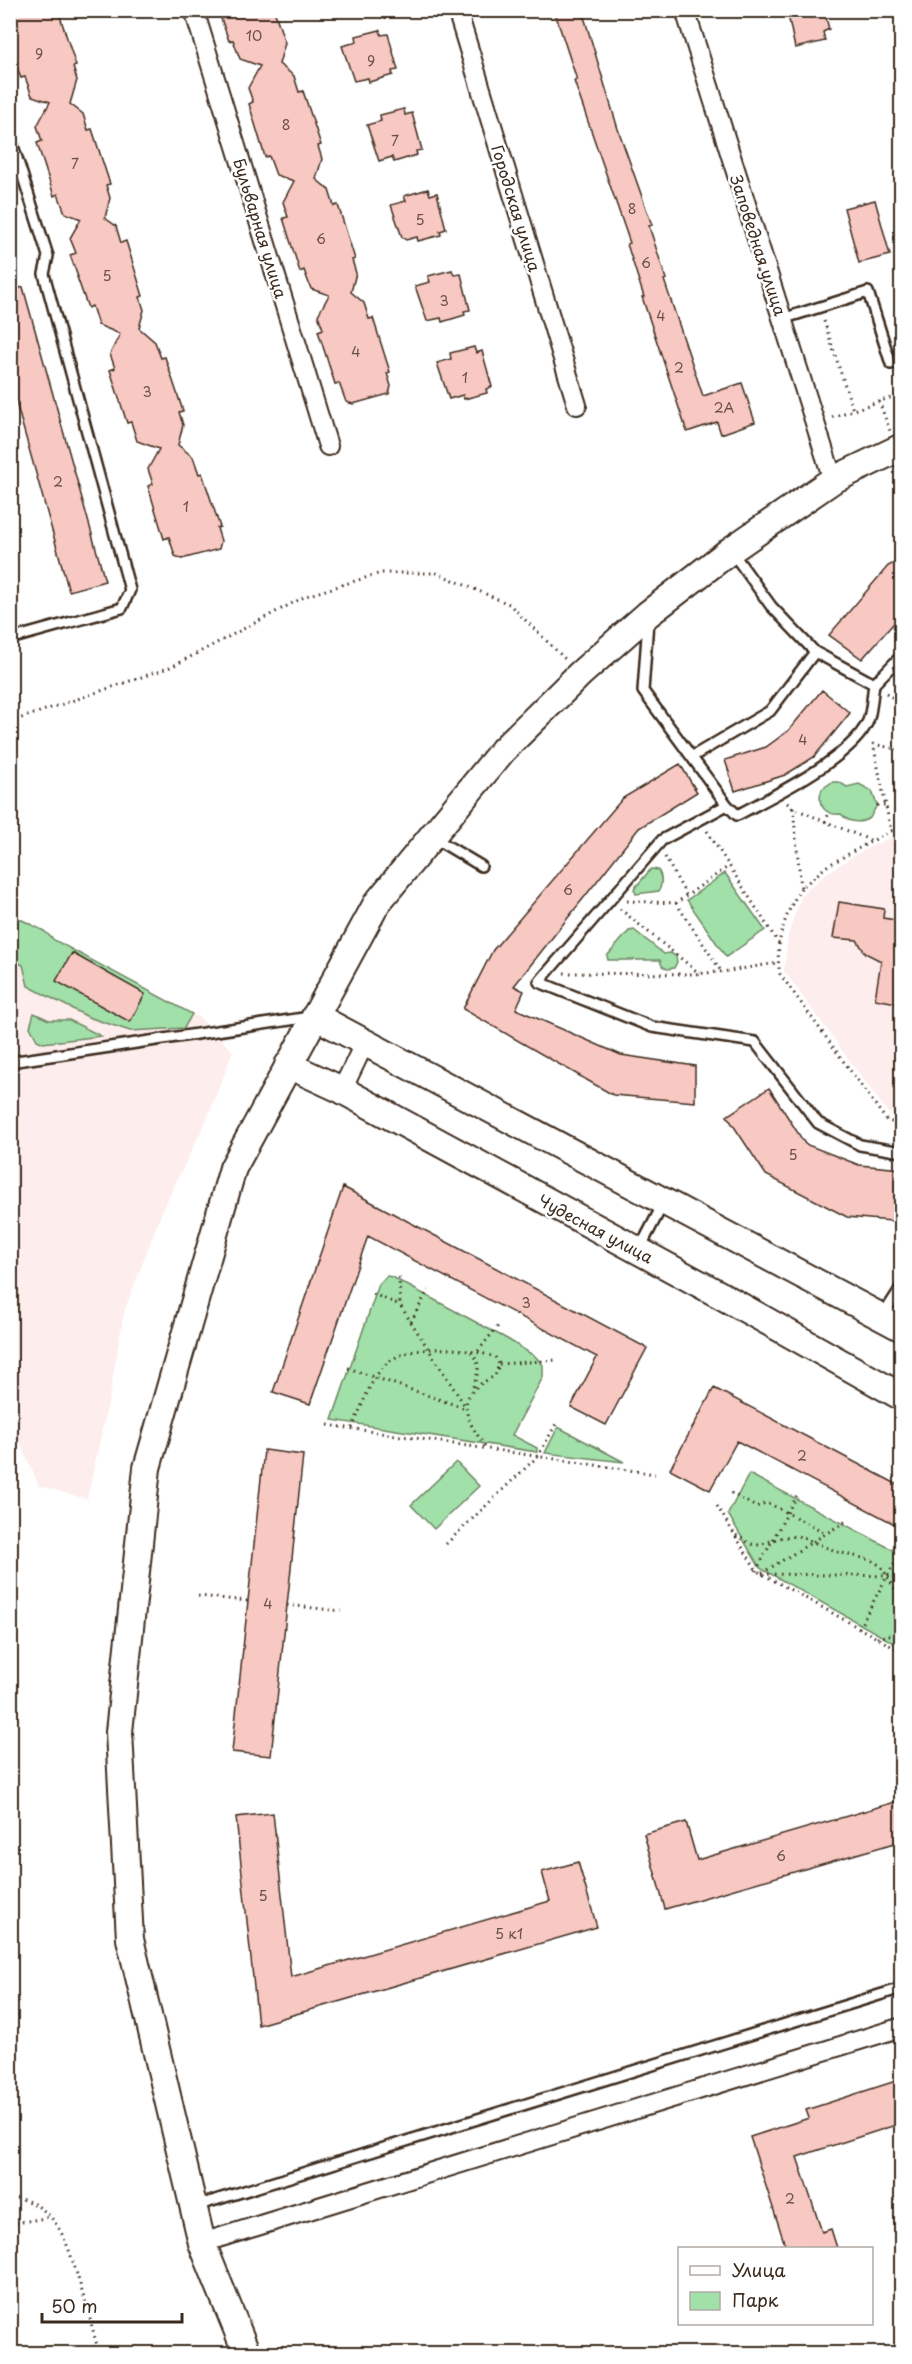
<svg xmlns="http://www.w3.org/2000/svg" width="912" height="2364" font-family="'Playpen Sans',sans-serif">
<style>
.built{fill:#fdeeed}
.green{fill:#a1e0a9;stroke:#6e8564;stroke-width:1.5}
.building{fill:#f8c8c2;stroke:#3b2a1e;stroke-width:1.5}
.lines{fill:none;stroke-linecap:round;stroke-linejoin:round}
.lane-casing{stroke:#3b2a1e;stroke-width:14}
.street-casing{stroke:#3b2a1e;stroke-width:22}
.secondary-casing{stroke:#3b2a1e;stroke-width:30}
.path{stroke:#3b2a1e;stroke-width:3;stroke-dasharray:1.5 4.5;stroke-linecap:butt}
.lane{stroke:#fff;stroke-width:9}
.street{stroke:#fff;stroke-width:18}
.secondary{stroke:#fff;stroke-width:26}
.labels{text-anchor:middle;dominant-baseline:central;stroke-width:5;stroke-linejoin:round;paint-order:stroke}
.number-label{font-size:14px;fill:#6a5247}
.street-label{font-size:16px;fill:#3b2a1e;stroke:#fff}
</style>
<rect width="100%" height="100%" fill="#fff"/>
<filter id="ink" filterUnits="userSpaceOnUse"><feTurbulence type="fractalNoise" baseFrequency=".0167" numOctaves="2"/><feDisplacementMap in="SourceGraphic" scale="12" xChannelSelector="R" yChannelSelector="G"/><feConvolveMatrix kernelMatrix="1 2 1 2 8 2 1 2 1" color-interpolation-filters="sRGB"/></filter>
<g filter="url(#ink)">
<!-- built -->
<path class="built" d="M901 832V1115L888 1113 784 971 788 935 801 896 825 874 857 854Z
M11 913 44 931 54 940 200 1018 233 1051 207 1119 163 1209 124 1312 110 1394 87 1499 39 1486 11 1422Z"/>
<!-- green -->
<path class="green" d="M832 782H839L847 787 859 784 872 791 877 805 870 818C859 824 849 823 841 814 825 816 816 804 822 789Z
M651 869 658 870C662 876 662 884 659 891L636 894 634 889Z
M725 873 765 930 726 957 687 900Z
M10 914 44 931 54 940 192 1014 184 1028 130 1031 88 1017 28 986 23 965 11 959Z
M634 930 664 954 670 953 676 956 677 962 674 968 667 969 662 966 660 960H608L607 956 629 931Z
M34 1013 49 1020H69L101 1036 43 1043 37 1040 30 1027Z
M387 1276 392 1277 509 1340 536 1357 543 1365V1377L512 1435 537 1448V1452L332 1420 379 1284Z
M558 1427 624 1462 545 1453Z
M456 1462 479 1486 434 1529 411 1505Z
M749 1474 901 1554V1647L760 1568 728 1514Z"/>
<!-- building -->
<path class="building" d="M10 10H58L76 66 73 67 77 80 70 104 83 114 88 130 92 129 110 184 106 185 110 198 105 218 116 226 121 243 126 241 143 296 140 297 144 310 139 328 155 342 161 358 165 357 183 411 179 412 183 425 178 445 193 457 199 474 202 473 220 527 217 528 221 541 219 549 182 559 175 556 169 537 164 539 148 486 153 484 148 469 159 449 137 441 131 422 127 423 110 370 115 368 110 354 120 334 98 325 92 306 88 308 77 277H78L70 255 76 253 70 238 81 219 65 213 58 194 54 196 37 143 42 141 37 126 50 102 32 96 25 77 21 78 10 49Z
M218 10H274L285 43 279 64 294 76 299 92 303 91 321 145 318 146 322 159 316 179 329 190 334 206 338 205 355 259 352 260 356 273 351 292 364 303 369 319 373 318 390 372 387 373 391 386 389 394 353 404 346 402 339 383 335 384 318 331 323 329 318 315 329 295 311 289 304 270 300 272 283 218 288 217 283 202 294 181 276 175 269 156 265 157 249 104 253 102 248 88 260 66 240 59 233 40 229 41Z
M554 10H582L618 129 652 225 649 226 666 279 664 280 703 396 742 383 755 422 721 434 717 422 687 432 642 297H644L627 244 630 243 574 81 577 80Z
M787 10H824L829 29 823 32 825 41 795 48Z
M380 30 381 35 388 34 398 70 392 71 393 75 369 82 368 78 354 81 342 46 357 42 356 36Z
M404 109 405 115 412 113 422 150 416 151 417 155 394 162 392 157 379 161 367 125 381 121 380 115Z
M428 189 430 195 437 193 446 229 440 231 441 235 418 241 417 237 406 240 402 237 391 205 406 201 404 196Z
M875 200 890 255 859 263 844 208Z
M452 270 454 275 461 274 470 310 464 311 465 315 442 322 441 318 427 321 415 286 430 282 428 276Z
M23 287 105 581 69 591 10 381V291Z
M474 347 476 353 482 351 492 387 486 389 487 393 464 399 463 395 449 399 437 363 451 359 450 353Z
M902 559V614L862 659 829 635 888 566Z
M822 690 850 713 814 757 785 775 735 791 725 760 766 747 788 731Z
M680 764 697 792 639 828 514 986 524 991 516 1009 621 1055 695 1066V1102L613 1095 463 1009 493 950 623 798Z
M839 902 884 909 883 918 902 921V1004L875 999 881 961 865 953 857 940 833 938Z
M72 953 145 994 130 1022 56 981Z
M769 1088 805 1144 859 1165 902 1169V1222L847 1217 766 1175 727 1116Z
M343 1187 647 1348 606 1425 571 1407 597 1357 368 1236 310 1404 273 1392Z
M714 1388 902 1487V1528L737 1441 710 1490 670 1469Z
M264 1450 303 1455 271 1756 232 1752Z
M902 1800V1841L665 1909 644 1834 686 1822 697 1860Z
M273 1813 291 1977 550 1901 542 1872 578 1862 597 1927 258 2025 236 1817Z
M902 2079V2123L797 2157 822 2232 831 2229 837 2248H786L750 2137 809 2118 806 2110Z"/>
<g class="lines">
<defs>
<path id="lane" d="M10 136 48 256 44 274 130 590 122 608 10 639
M782 319 868 292 891 364 902 361
M732 552 771 606 815 652 874 684 902 655
M648 621 643 691 727 805 662 840 539 982 652 1027 755 1042 818 1123 860 1145 902 1152
M693 756 770 711 815 652
M727 805 737 815C772 797 853 757 868 721 872 710 872 696 874 684
M434 838 481 866
M10 1062 310 1017
M639 1250 663 1204
M882 1317 902 1286
M196 2206 902 1988"/>
<path id="street" d="M194 10 328 446
M457 10 577 405
M685 10 833 480
M342 1090 365 1042
M202 2243 902 2027"/>
<path id="secondary" d="M315 1016 902 1328
M288 1065 342 1090 724 1297 902 1397
M247 2354 202 2243 130 1939 119 1732 147 1468 233 1168 377 903 503 750 580 674 648 614 731 550 833 480 902 447"/>
</defs>
<!-- lane casing -->
<use href="#lane" class="lane-casing"/>
<!-- street casing -->
<use href="#street" class="street-casing"/>
<!-- secondary casing -->
<use href="#secondary" class="secondary-casing"/>
<!-- path -->
<path class="path" d="M824 321 853 410
M879 401 890 431
M832 417 902 394
M886 693 902 704
M10 722 171 667 306 596 381 573H437L509 604 566 660
M873 743 891 831 902 827
M873 744 902 750
M787 803 793 808 872 841 891 831
M877 805H886
M793 808 801 888 827 866 872 841
M825 822 829 813
M707 831 779 944
M665 857 686 895
M801 888C785 914 774 944 780 974L887 1121 902 1124
M627 901 676 903 729 866
M676 903 721 971
M620 909 700 974
M564 973 694 974 729 971 777 963
M373 1294 400 1305
M411 1322 428 1290
M478 1351 498 1326
M471 1352C482 1364 478 1373 473 1387
M499 1364 557 1360
M348 1368 467 1409 400 1305 399 1274
M328 1425 655 1474
M352 1428C361 1409 369 1382 384 1366 407 1342 465 1347 495 1357L499 1364 495 1376C451 1396 465 1418 487 1449
M731 1493 756 1507 765 1503 770 1504 826 1533
M717 1506 757 1571 902 1652
M736 1535 751 1544 759 1545 783 1537 798 1536 838 1552 871 1560 881 1566 895 1589 902 1595
M446 1544 538 1456 557 1422
M756 1571 798 1493
M762 1573 848 1520
M762 1574 902 1576
M198 1596 248 1601
M287 1605 341 1611
M10 1607V1620
M859 1628 902 1549
M877 1638 902 1632
M10 2197C58 2203 67 2243 79 2281 86 2305 93 2329 99 2354
M10 2224 51 2217"/>
<!-- lane -->
<use href="#lane" class="lane"/>
<!-- street -->
<use href="#street" class="street"/>
<!-- secondary -->
<use href="#secondary" class="secondary"/>
</g>
</g>
<g class="labels">
<!-- number labels -->
<g class="number-label">
<text x="254" y="35">10</text>
<text x="39" y="53">9</text>
<text x="371" y="60">9</text>
<text x="286" y="124">8</text>
<text x="395" y="140">7</text>
<text x="75" y="163">7</text>
<text x="632" y="208">8</text>
<text x="420" y="219">5</text>
<text x="321" y="238">6</text>
<text x="646" y="262">6</text>
<text x="107" y="275">5</text>
<text x="444" y="300">3</text>
<text x="661" y="315">4</text>
<text x="356" y="351">4</text>
<text x="679" y="367">2</text>
<text x="465" y="377">1</text>
<text x="147" y="391">3</text>
<text x="724" y="407">2А</text>
<text x="58" y="481">2</text>
<text x="186" y="506">1</text>
<text x="803" y="739">4</text>
<text x="568" y="889">6</text>
<text x="793" y="1154">5</text>
<text x="526" y="1302">3</text>
<text x="802" y="1455">2</text>
<text x="268" y="1603">4</text>
<text x="781" y="1855">6</text>
<text x="263" y="1895">5</text>
<text x="509" y="1933">5 к1</text>
<text x="790" y="2198">2</text>
</g>
<!-- street labels -->
<g class="street-label">
<text transform="translate(517 208) rotate(73)">Городская улица</text>
<text transform="translate(261 228) rotate(73)">Бульварная улица</text>
<text transform="translate(759 245) rotate(72)">Заповедная улица</text>
<text transform="translate(596 1228) rotate(28)">Чудесная улица</text>
</g>
</g>
<!-- margin -->
<rect width="912" height="2364" fill="none" stroke="#fff" stroke-width="36"/>
<rect x="18" y="18" width="876" height="2328" fill="none" stroke="#3b2a1e" stroke-width="2" filter="url(#ink)"/>
<!-- legend -->
<rect x="678" y="2247" width="195" height="78" fill="#ffffff" stroke="#b1aaa5" stroke-width="1.5"/>
<rect x="690" y="2266" width="30" height="9" fill="#ffffff" stroke="#b1aaa5" stroke-width="1.5"/>
<text x="732" y="2277" font-size="18" fill="#3b2a1e">Улица</text>
<rect x="690" y="2292" width="30" height="18" fill="#a1e0a9" stroke="#b1aaa5" stroke-width="1.5"/>
<text x="732" y="2307" font-size="18" fill="#3b2a1e">Парк</text>
<!-- scale -->
<path d="M42 2313v9h140v-9" fill="none" stroke="#3b2a1e" stroke-width="3"/>
<text x="51" y="2313" font-size="18" fill="#3b2a1e" stroke="#ffffff" stroke-width="4.5" paint-order="stroke">50 m</text>
</svg>
